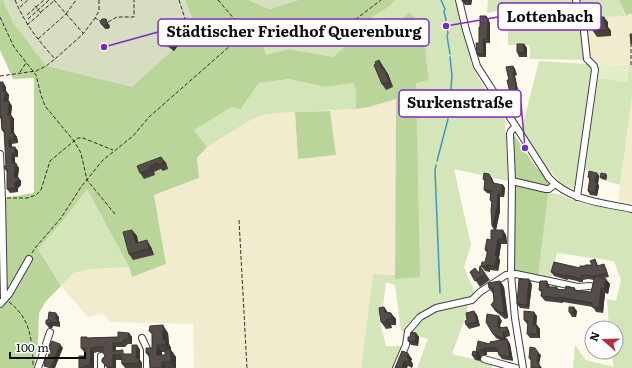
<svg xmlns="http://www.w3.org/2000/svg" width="632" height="368" font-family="Literata,serif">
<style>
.farmland{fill:#f2eccf}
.green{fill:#d3e5b9}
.forest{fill:#b9d599}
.cemetery{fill:#d6ddc0}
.pitch{fill:#e4edca}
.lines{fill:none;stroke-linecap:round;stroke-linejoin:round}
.stream{stroke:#4199c3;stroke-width:1.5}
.minor-casing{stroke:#3f3f3f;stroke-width:8}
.path{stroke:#2e2e2e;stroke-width:1;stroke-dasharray:4 2;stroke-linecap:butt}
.minor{stroke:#fff;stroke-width:6}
.wall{fill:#48423f;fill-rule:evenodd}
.shaded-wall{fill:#3b3633}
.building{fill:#544d49;stroke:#3b3633}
.leader{fill:none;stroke:#7b2cbf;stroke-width:1.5}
.callout-dot{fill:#7b2cbf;stroke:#fff;stroke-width:1.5}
.callout{fill:#fff;stroke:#7b2cbf;stroke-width:1.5}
.callout-label{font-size:15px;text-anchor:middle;font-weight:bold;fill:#0c0c0c}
</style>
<rect width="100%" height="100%" fill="#fef9ed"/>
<!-- farmland -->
<path class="farmland" d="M629 14H632V65L599 64 593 61 590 58 584 18 625 16Z
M632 98V203L618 201Z
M396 99 395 275 373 274 361 368H194L193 324 110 322 103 314 88 317 61 286 73 273 93 269 129 267 132 277 166 264 154 195 199 178 197 158 207 147 249 121 263 115 278 113 295 112 298 158 336 155 330 111 369 107Z"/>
<!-- green -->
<path class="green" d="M395 0H456L472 65 477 76 505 120 508 181 454 169 471 245 464 267 476 295 469 299 466 316 452 354 493 364 492 368H417L428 339 401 331 395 285 386 282 383 307 379 318 386 346H404L395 368H361L373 274 395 275V278L416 82 429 80 426 57 392 31 356 37 333 57 289 49 266 56 263 46 282 35 327 37 390 6Z
M488 0H576L581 13 585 60 530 59V45H508V8L487 13Z
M577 0H619L625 16 584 18Z
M632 52V98L620 185 595 178 591 175 592 171 582 170 594 82 600 78 627 82 629 65H632Z
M539 61 587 64C592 66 592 70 593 74L577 190 564 186 546 166 522 128Z
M289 79 325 87 354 83 356 91V109L278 113 263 115 249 121 207 147 194 130 232 107 240 110 259 83Z
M87 189 129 267 93 269 73 273 61 286 38 249 66 217Z
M547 193 558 194 581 203 632 213V368H573L575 345 586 360 614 367 611 352H616V328H609L607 299 616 301 621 280 614 261 557 253 551 279 538 277Z"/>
<!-- forest -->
<path class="forest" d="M0 0H3L14 24 196 29 185 0H249L269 9 298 0H395L390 6 363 22 327 37 282 35 263 46 266 55 289 49 333 57C350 42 366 28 388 20L392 31 409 12 424 27 426 57 429 80 416 83 420 277 395 279 396 99 369 107 356 109V91L354 83 325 87 289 79 259 83 240 110 232 107 194 130 207 147 197 158 199 178 154 195 166 264 132 277 129 267 87 189 66 217 38 249 61 286 46 301 39 313 38 344 34 368H0V309L7 302 4 270 3 198 34 193V78L13 79 0 50Z
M619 0H632V14H629L626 16Z
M330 111 336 155 298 159 295 112Z
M513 133 535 166 548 180 549 185 538 277 507 271 514 179 512 141Z"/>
<!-- cemetery -->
<path class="cemetery" d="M3 0H185L196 29 132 87 46 66 14 24Z
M249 0H298L269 9Z"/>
<!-- pitch -->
<path class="pitch" d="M599 64 629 65 627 82 598 78Z"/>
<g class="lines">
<!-- stream -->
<path class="stream" d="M441 0 445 9 444 12 446 19 445 23 448 33 447 36 450 54
M449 115 452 75 450 57
M437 161 448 119
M436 165 435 170 440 293"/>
<defs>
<path id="minor" d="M459 0 466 30 477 66 549 178C570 201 603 203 632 209
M576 0 583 22 587 59 594 66 595 70 577 197
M515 127 511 131 510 134 512 181 511 274 515 318 523 368
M0 154 2 199 4 299
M512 181 546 189H549L555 184
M0 304 9 294 29 259
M142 338 147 349V368
M484 359 516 368
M38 368 50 332
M101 368V356
M396 368 406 345 408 331 420 317 436 308 472 300 480 292 506 275 516 274 578 287 590 286"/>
</defs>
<!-- minor casing -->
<use href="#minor" class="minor-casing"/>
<!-- path -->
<path class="path" d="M15 0C25 24 38 40 55 59L83 34 95 18
M54 0 83 33
M99 0V11L95 18 102 22
M179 0 187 25 193 33
M218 0 236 21 247 31
M21 1 22 0
M20 7 28 0
M41 12 54 1
M66 14 76 0
M27 15 44 0
M0 17 14 47 36 75 41 95 45 106 74 141 78 138H83L113 150
M28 19 49 0
M108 22 117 17H134V0
M27 25 41 13 34 5
M38 39 66 14
M631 65V42
M20 72 26 63
M0 76 36 71 46 66 55 59
M7 198H27L36 195 41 190 50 161 74 141 81 153 87 180 115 214
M239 220 247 368
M32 253 35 248 61 218 81 187 103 160 133 136 149 117 231 45 248 32 260 26 287 23H336L356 19 381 0
M9 302C31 319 32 340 33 365"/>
<!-- minor -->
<use href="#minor" class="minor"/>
</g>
<!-- wall -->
<path class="wall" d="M462 0H472L471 5H465L462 1Z
M486 16 489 19V21L490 23V43H486V57H479L477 54 479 43 480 27Z
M608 22V27L611 31V36L597 37 593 31 599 24Z
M109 24 110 27 108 29H105L102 25Z
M179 32 183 38 174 51 167 46 162 40Z
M524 44 527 48V57H519L517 52Z
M379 60 384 68 388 74 393 87 386 90 382 84 376 64Z
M513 66 515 69 517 75 515 76 519 95 513 97 510 93 509 80Z
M0 82 6 87V91L9 95 8 101 12 106 11 115 14 119V133L17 137 18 143 12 144V147H15L18 151V157H15V163L19 168 18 177 21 181V185L18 188V192L10 193 7 189V172L5 169 6 166 5 134 2 130 1 119 0 118Z
M161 157 166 163 168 169 163 171 161 169 154 172 155 175 144 179 140 173Z
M597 173 599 176 598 184 599 186 597 196 590 195 588 191 590 180 588 177Z
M606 174 607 176 606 180 602 179 600 177Z
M492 178 494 183 503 185 505 188 504 197H500V211L496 230 506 235 507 244H501L499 258 500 261 498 271 490 270V272L485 271 481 266 485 262 487 253 485 250 491 240 494 230 492 226V203L490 200 491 194 487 193 484 190 485 182 483 179Z
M132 230 137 236 138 243 151 247 154 255 133 260 129 254Z
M595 259 597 263 598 266 606 268 609 277 604 278 610 284 608 294 605 293 603 313 596 312 593 307 563 302V303L545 301 541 296V292L539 290 550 287H557L558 289 591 292 594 280 588 279 583 280V282H579L577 281 568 279 567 280 554 276 551 272 580 268 592 265Z
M480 266 490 280 480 287 470 272 479 273Z
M500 281 504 287 508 318 505 319 495 311 491 305 494 301 493 294 489 288Z
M532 284 529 309 520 308 517 304Z
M384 307 388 313 396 319V325H391L392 328 386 329 381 322Z
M474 311 477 315 480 326 469 329 466 325 467 320Z
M577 311 576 317H572L569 312Z
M537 316 536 325 540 329V338H530L527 334 528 325 527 324 524 320Z
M59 317V321L60 323V327L53 326 52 328H49L46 324 48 320Z
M502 321 500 325 501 328 507 327 509 331 510 336 506 337V339H507L510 344 513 361 502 359 499 355 498 352H487V355H483L481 356 480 361 475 360 472 355 476 352 490 344 500 340 496 338 493 334Z
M149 331 168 333 169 344 171 348V350L176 357V368H150L149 357 146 353 152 348V334ZM162 352H165V355H162Z
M129 333 132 337V344H128L125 347H116V351L125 354H132L137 345 140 350V360L142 363V368H125L122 364V360H116V368H107L102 362 106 356 103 352H98L94 353V368H79L85 356V352H84L81 348 87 338 118 337Z
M416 333 419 337 418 346 411 345 408 341 410 337Z
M402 351 412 359 411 361 413 364 412 368 408 366 395 368Z"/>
<!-- shaded-wall -->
<path class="shaded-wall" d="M468 0H472L471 5 468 1Z
M486 16 489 19V21L490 23V43L487 39Z
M604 17 608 22V27L611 31V36L605 26Z
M106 19 110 27 108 29 106 25Z
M179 32 183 38 174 51 169 45Z
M483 40 486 43V57L484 54Z
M524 44 527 48V57L524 53Z
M379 60 383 66 386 74 382 69Z
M513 66 515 69 517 75 514 72Z
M384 68 388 74 393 87 389 82Z
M513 72 515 76 519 95 517 92Z
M3 82 6 87V91L9 95 8 106 4 101 3 91Z
M9 101 12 106 11 115 14 119V133L17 137 18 143 14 139 11 133 8 115Z
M9 139 12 144V151L9 147Z
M15 147 18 151V157L15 153Z
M12 153 15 157V167L16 163 19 168 17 181 18 177 21 181V185L18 188V192L15 188 12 163Z
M161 157 166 163 168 169 164 163Z
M150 166 154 172 155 175 151 169Z
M597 173 599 176 598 184 599 186 597 196 595 193V182Z
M489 174 492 178 495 187 493 183Z
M606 174 607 176 606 180 605 178Z
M503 185 505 188 504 197 501 194Z
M498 193 500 197V211L496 230 493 227Z
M132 230 137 236 140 250 136 243Z
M503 230 506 235 507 244 503 239Z
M498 239 501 244 499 258 500 261 498 271 495 266V256Z
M147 240 151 247 154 255 149 249Z
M487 265 490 270V272L486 267Z
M565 275 568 279 567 280 565 276Z
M529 279 532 284 529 309 527 305Z
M606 279 610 284 608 294 604 289Z
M500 281 504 287 508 318 504 312Z
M547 281 550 287H546Z
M601 288 605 293 603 313 599 308Z
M559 297 563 302V303L559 298Z
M384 307 389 314 385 312Z
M574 307 577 311 576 317 573 313Z
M474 311 477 315 480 326 477 322Z
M534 312 537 316 536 329 533 325Z
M56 313 59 317V321L60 323V327L57 323 56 319Z
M391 313 396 319V325L392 319Z
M499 316 502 321 500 325 501 333 498 328V321Z
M387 319 391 325 392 328 387 322Z
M50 322 53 326 52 328 50 324Z
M163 325 168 333 169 344 171 348V350L176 357V368H175L171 362 170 352 165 345 163 340Z
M537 325 540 329V338L537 334Z
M507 327 509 331 510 336 507 331Z
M503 332 506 337 507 343 504 339Z
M129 333 132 337V344L129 339Z
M416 333 419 337 418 346 415 342Z
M507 339 510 344 513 361 510 357Z
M113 343 116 347V355L113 351Z
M60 344 63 348 55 368H51Z
M137 345 140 350V360L142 363V368L136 358Z
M157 345 162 352V363L157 355Z
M91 348 94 353V368H92L90 365Z
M484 348 487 352V355L483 350Z
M477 351 481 356 480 361 476 356Z
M538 352 541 355 539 365 537 361Z
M408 353 412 359 411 361 413 364 412 368 408 362 407 357Z
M113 355 116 360V368H114L113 367Z
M404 361 408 366 407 368H402Z
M162 362 166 368H162Z
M539 364 542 368H539Z"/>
<!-- building -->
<path class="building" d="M462 0H468V1H462Z
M480 16H486L487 20H488L487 39 483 40 484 54H477L476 43H479V27H480Z
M599 17H604L605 26H607V30L593 31V25L599 24Z
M102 19H106L107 23 106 25H102L100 22Z
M630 34H632V44H631Z
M517 44H524V53L517 52Z
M379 60 382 69 384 68 389 82 382 84 374 65 376 64 375 62Z
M513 66 514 72H513L517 92 510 93 507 80H509L506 67Z
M0 82H3V91H6L4 101H9L8 115H11V133H14V139H9V147H15V153H12V163H16L14 177H18V180L15 183V188L7 189V169H5L4 166H6L4 130H2L1 116H0Z
M161 157 164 163 158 165 157 163 150 166 151 169 140 173 137 166Z
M589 171 597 173 595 182H597L595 193 588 191 590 177H588Z
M484 173 489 174 493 183 503 185 501 194 498 193 497 207 493 227 492 226 491 210 492 201 490 200 491 191 484 190 485 179H483Z
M601 173 606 174 605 178 600 177Z
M132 230 136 243 147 240 149 249 129 254 123 232Z
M491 230H503V239H498L495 256H497L495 266 487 265 486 267 481 266 482 262H485L488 250H485L487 239 491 240Z
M595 259 597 266 604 264 607 273 596 276 585 275 581 276V278L576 279V277L565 275V276L551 272 554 262 580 268V266H585V265H592L590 261Z
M480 266 485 274 475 281 470 272 475 268 479 273Z
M595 276 606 279 604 289 601 288 599 308 592 307V303L559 297V298L541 296 542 290H539L540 281H547L546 287H557L556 289 565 290 566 286 575 288 574 290 591 292Z
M519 279H529L527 305 517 304Z
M500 281 504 312 501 313 491 305 494 301 493 288H489L488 283Z
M384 307 385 312 391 313 392 319H387V322H381L379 308Z
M569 307H574L573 313 569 312Z
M474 311 477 322 466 325 465 321 467 320 466 313Z
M524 311 534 312 533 325H537V334H527L528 321 524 320Z
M49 312 56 313V319H58L57 323 50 322V324H46V320H48Z
M487 314 499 316 498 321V328L507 327V331L503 332 504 339 493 334 486 322Z
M163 325V340H166L165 345H157V355H165V350H170L171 362H162V368H150L149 353H146V348H152V333L149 331 150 326Z
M118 332 129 333V339H125L122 343H113V351L123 350V354H132V345H137L136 358H139V363L122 364 121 355H113V367L108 368 102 362V359L106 355 103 352V347H95L91 348 90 365 84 366 85 368H79V356H85V348H81V337H87V338L118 337Z
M411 332 416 333 415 342 408 341V337H410Z
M507 339 510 357 499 355 497 348H484L483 350H480L477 351 476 356 472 355 473 351 476 352 478 341 490 344V342Z
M52 341 60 344 51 368 44 366 45 359 47 360 50 351 48 350Z
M530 347 535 348 538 352 537 361 539 364V368H531V360L529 358Z
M402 351 408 353 407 357 409 358 408 362 404 361 402 368H395Z"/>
<!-- callouts -->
<path class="leader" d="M446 26L498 17M104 47L158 32M525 148L521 103"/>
<g class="callout-dot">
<circle cx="446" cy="26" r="4"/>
<circle cx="104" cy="47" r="4"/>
<circle cx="525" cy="148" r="4"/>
</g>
<g class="callout">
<rect x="498" y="3" width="103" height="27" rx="4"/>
<rect x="158" y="19" width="271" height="27" rx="4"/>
<rect x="399" y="90" width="122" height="27" rx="4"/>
</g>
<g class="callout-label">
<text x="550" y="22">Lottenbach</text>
<text x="294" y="37">Städtischer Friedhof Querenburg</text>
<text x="460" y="108">Surkenstraße</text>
</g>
<!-- north arrow -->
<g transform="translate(604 340) rotate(290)"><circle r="19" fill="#ffffff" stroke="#9e9e9e"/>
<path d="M0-3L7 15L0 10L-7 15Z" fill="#b12f3f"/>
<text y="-6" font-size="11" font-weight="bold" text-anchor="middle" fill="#0c0c0c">N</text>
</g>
<!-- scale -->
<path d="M10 352v6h75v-6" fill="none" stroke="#0c0c0c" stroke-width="2"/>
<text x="16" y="352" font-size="12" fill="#0c0c0c" stroke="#ffffff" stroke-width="3" paint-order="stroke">100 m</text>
</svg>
